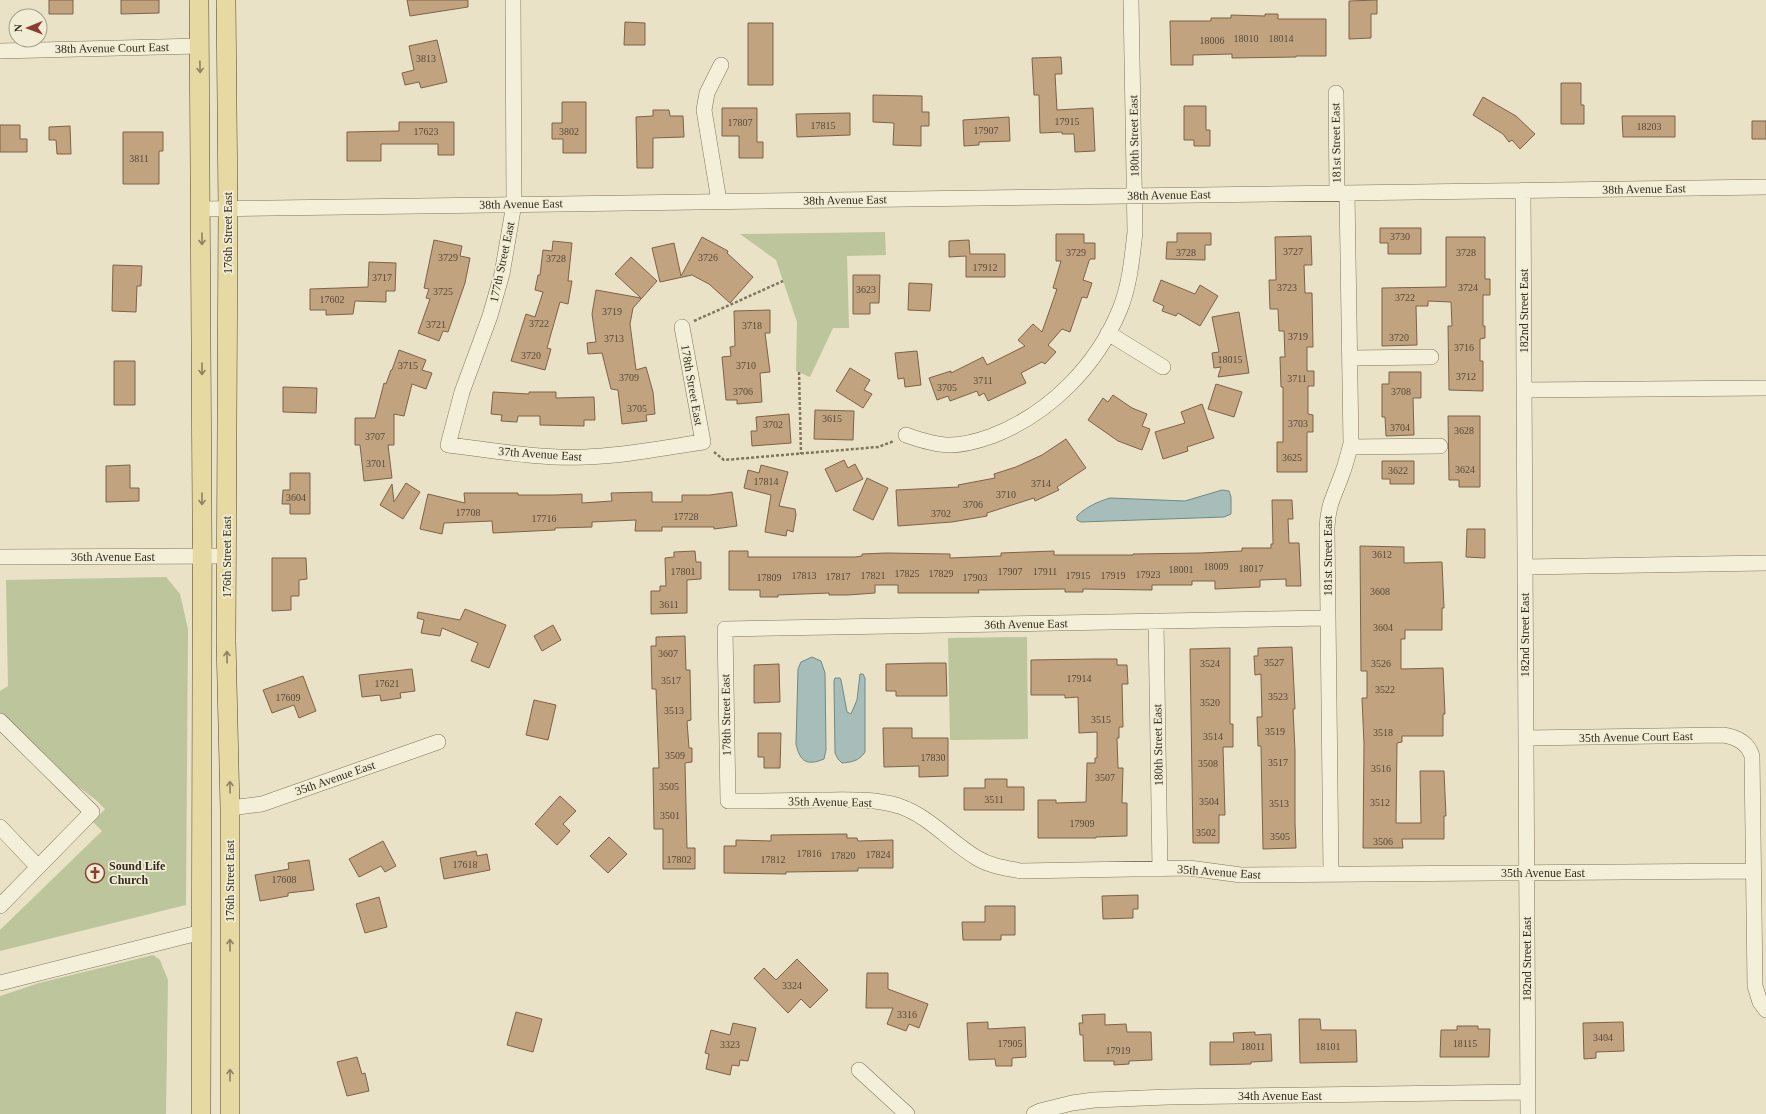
<svg xmlns="http://www.w3.org/2000/svg" width="1766" height="1114" font-family="Georgia,serif">
<style>
.green{fill:#bcc59b}
.water{fill:#a7bdb9;stroke:#6f8a86}
.building{fill:#c2a380;stroke:#7e6246}
.lines{fill:none;stroke-linecap:round;stroke-linejoin:round}
.minor-casing{stroke:#82755e;stroke-width:16}
.major-casing{stroke:#504331;stroke-width:20}
.path{stroke:#82755e;stroke-width:2.5;stroke-dasharray:3 2;stroke-linecap:butt}
.minor{stroke:#f4efd8;stroke-width:15}
.major{stroke:#e7d9a2;stroke-width:19}
.oneway{stroke:#8e8261}
.labels{text-anchor:middle;dominant-baseline:central;stroke-width:3.5;stroke-linejoin:round;paint-order:stroke}
.number-label{font-size:10px;fill:#584a38}
.street-label{font-size:12px;fill:#342c20;stroke:#f1ecd4}
.poi-label{font-size:12px;font-weight:bold;fill:#342c20;stroke:#f1ecd4;text-anchor:start}
</style>
<rect width="100%" height="100%" fill="#e9e2c6"/>
<!-- green -->
<path class="green" d="M885 232 886 255 847 256 849 328H833L810 377 796 371 797 322 776 260 740 234Z
M166 577 180 594 188 629 186 905 0 951V930L102 831 93 822 105 809 96 800 68 779 0 713V691L8 686 6 580Z
M1027 637 1028 739 950 740 948 638Z
M153 955 160 960 168 980 166 1114H0V996L39 983Z"/>
<!-- water -->
<path class="water" d="M1222 490 1229 491 1231 497V514L1224 517 1081 522 1077 520V516C1086 507 1097 502 1110 498L1185 501Z
M812 657 821 661 825 673 826 750 824 759C807 766 800 762 796 744L798 669 801 662Z
M860 674H863L865 678V752C859 761 852 762 842 763L838 759 835 753 834 681 835 678H840L841 680 847 712 851 714 857 700Z"/>
<!-- building -->
<path class="building" d="M49 0H73V14H49Z
M121 0H159V13L121 14Z
M407 0H468V7L410 16Z
M1377 0V14H1371V38L1349 39V1Z
M1265 14H1278V19H1326V56H1296V57L1232 58V54L1193 55V65H1171L1170 21H1211V18H1231V15L1265 16Z
M625 22 645 23V45H624Z
M748 23H773V85H748Z
M437 40 447 82 421 88 419 82 405 85 402 73 414 70 409 46Z
M1061 57 1062 74H1055L1057 110 1093 108 1095 151 1075 152 1074 134H1062V132L1040 133 1039 95H1034L1032 58Z
M1561 83H1581V105H1584V124H1561Z
M873 95 922 96V112H929V126H921V146L893 145 894 123 873 122Z
M1483 97 1516 116 1535 134 1520 149 1512 140 1509 142 1503 134 1473 115Z
M562 102H586V153H563V139H552V123H562Z
M1184 106H1206V130H1210V146H1194V140H1184Z
M722 108H757V142H763V158H739V136H722Z
M653 110H669L670 116H683L684 137 653 138V168H637L636 117 653 116Z
M850 113V135L797 137 796 114Z
M1622 116H1675V137H1623Z
M1009 117 1010 141 979 142V145L964 146 963 120Z
M1752 121H1766V139H1752Z
M399 122H454V155H438V144H381V161H347V132L399 131Z
M0 125H20V139H27V152H0Z
M70 126 71 154H57L56 140H49V127Z
M123 132H163V151H159V184H123Z
M1380 228H1421V254H1388V243H1380Z
M1177 233H1211V245H1205V260L1166 259 1167 242H1177Z
M1056 234H1084V243H1095V259H1090L1089 261 1083 280 1092 283 1087 298 1082 297 1070 332 1062 329 1048 345 1056 352 1045 364 1042 362 1021 373 1026 383 988 401 984 393 979 396 977 391 950 401 948 396 937 400 929 378 951 371V373L983 357 987 365 1025 346 1018 340 1033 324 1042 332 1057 289 1053 288 1061 261H1056Z
M1311 236 1312 265H1304L1305 293H1312L1313 347H1307V371H1314V386H1308V414L1313 415V432H1307V472H1277V442H1283V387H1281L1280 357H1285L1284 331H1279L1278 309H1270L1269 280H1276L1275 237Z
M702 237 728 251 727 253 753 277 730 303 709 284 692 275 660 282 652 248 674 243 681 276Z
M1446 237H1485V279H1490V295H1483V326H1485V338L1480 339V361H1483V391L1449 390 1448 326H1452L1451 302 1428 301V306H1416L1417 345 1382 346V288L1446 287Z
M434 240 462 246 460 256 470 258 465 283 448 332 443 331 439 341 418 333 430 299 426 298 429 289 424 288Z
M969 240 970 254H1005V277H966V256L949 257V241Z
M553 241 572 243 568 281H572L568 304 560 302 547 348 551 349 545 370 511 361 526 314 535 317 543 292 535 290 538 275H540L543 250 552 251Z
M631 257 657 281 633 308 630 324 636 370 646 367 653 392 655 414 646 415 647 421 622 424 618 390 611 389 602 353 588 354 587 343 596 342 592 314 596 290 641 298 615 274Z
M369 262 396 263 395 291H386V302L355 301 353 314 326 315V310H310V289L368 287Z
M113 265 142 266 141 286H137L136 312 112 311Z
M853 275H880L879 303H870V314H853Z
M1161 280 1195 294 1200 285 1218 296 1200 326 1178 313 1176 316 1162 311 1164 306 1153 301Z
M909 283 932 284 930 311 908 310Z
M770 310V333H765L770 372 760 373 762 402 737 404V400H726L722 357 731 356 730 347 735 346 734 311Z
M1239 312 1249 373 1218 377 1221 367 1214 368 1212 353 1219 352 1212 317Z
M399 350 426 360 422 370 432 373 426 389 412 384 404 416 394 414V445H388L392 478 364 481 360 445H355V418H375L384 383 386 384 391 370H392Z
M917 351 921 385 905 387 904 378 898 379 895 353Z
M114 361H135V405H114Z
M850 368 870 380 864 390 872 394 863 408 836 391Z
M1389 372H1421V398H1413L1414 435 1386 436 1385 417H1382V384H1389Z
M1216 384 1242 392 1234 417 1208 409Z
M283 387 317 388 316 413 283 412Z
M493 392 529 394V392H556V398L594 397 595 420H584V426L540 425V416H518L517 422 501 421 502 415 491 414Z
M1113 395 1132 408 1147 414 1142 426 1150 429 1142 450 1118 441 1088 420 1103 398 1108 402Z
M1202 404 1214 438 1187 447 1188 451 1163 459 1155 432 1185 423 1181 412Z
M815 410 854 411 853 440 814 439Z
M789 414 791 443 752 446 751 431H757L756 417Z
M1448 416H1480V487H1459V480H1449Z
M1066 439 1086 468 1057 487 1059 490 1035 501 1034 498 987 513V516L952 522 898 526 896 490 959 487 958 485 995 478 994 474 1016 467 1042 455Z
M844 460 848 468 855 464 863 479 836 492 825 469Z
M1382 461H1414V484H1390V479H1382Z
M130 465V488H139V501L106 502V466Z
M761 465 788 472 779 506 795 509 796 515 793 532 787 530 786 536 765 532 771 495 744 488 748 470 759 473Z
M290 473H310V514H290V504H282L283 490H290Z
M867 478 888 488 873 520 853 510Z
M406 483 420 492 403 519 380 505 392 484 394 502Z
M652 492V502H682V495H710L732 492 737 526 714 529V527H662V531H635L636 520 592 522V527L555 528V530L493 533 492 521 444 523 442 534 420 529 428 494 465 503 464 493H518V495H555L582 494V503L612 501 611 493Z
M1272 500H1292L1293 519H1288L1289 543H1299L1301 586H1286V579L1260 580V587L1215 589V581H1192V585H1152V590L1083 589V592H1065V589L978 590 979 593H898V585H875V593L848 595H829V593L778 595V597H760V590H729V551H748V557H855L862 556V554L886 553 950 554V558L1001 556V553L1054 551V555H1133V554L1201 553 1242 551V548H1271V544H1273Z
M1467 529H1485V558L1466 557Z
M1360 546 1404 547V563L1442 562 1444 608H1442V630H1405V639H1401V669L1443 668 1445 714H1443V736H1402V742L1397 743 1396 823H1421L1420 771H1444L1446 816H1444V839H1402L1403 848H1363L1364 744 1362 698H1367V671H1361Z
M695 551 696 562H701V579L687 580V613L651 614V591H660V586H666L665 558 674 557V552Z
M272 558H306L307 579 299 580V596H291V610L272 611Z
M465 609 506 625 489 668 471 661 478 643 442 628 440 636 421 633 424 620 417 618 418 612 460 620Z
M553 625 561 640 542 651 534 636Z
M685 636 686 670H690L691 720 687 721 689 748H692V762L685 763 687 848H695V869H663V829H654L653 768H659L656 689H652L651 646H656V637Z
M1292 647 1295 709H1293L1295 751V823L1296 848 1263 849 1261 746H1258L1257 717H1262L1261 678V674L1255 675 1254 656H1258V648Z
M1230 648V724H1233V747H1223L1225 815H1219V843H1193L1190 649Z
M1093 659H1117V665H1127L1128 684H1122L1123 727H1119V738H1117L1118 768H1123L1122 803H1127V836L1096 837V838H1038V800H1056V803L1086 802 1087 763H1095V758H1097V732L1079 733 1078 697 1065 698V695H1031V660Z
M929 663H946L947 696H896V691H886V664Z
M779 664 780 702 754 703V665Z
M412 669 415 691 400 693 401 698 381 701 380 695 362 697 359 675Z
M303 676 316 711 299 718 294 705 272 713 263 690Z
M534 700 556 705 548 740 526 735Z
M883 728H912V738H948V776L919 777V766L884 767Z
M758 733H781L780 768H764V757H758Z
M985 779H1007V787H1024V810H964V788H985Z
M560 796 576 811 563 824 570 831 557 845 535 824Z
M847 834V838H857L858 841 893 840V868H858V871L786 872V874L724 873V846H736V840L771 841V835Z
M609 837 627 854 608 873 590 856Z
M383 841 396 866 385 872 381 866 359 877 349 859Z
M476 851 477 856 487 854 490 870 444 879 440 858Z
M309 860 314 890 288 893V896L260 901 255 875 289 869 288 863Z
M1138 895V909H1133V918L1103 919 1102 896Z
M379 897 387 927 365 933 356 904Z
M985 906H1015V935H1001V940H963L962 922H985Z
M797 959 828 990 810 1008 801 999 788 1013 754 978 764 968 776 980Z
M867 973H888V989L928 1004 919 1028 909 1024 906 1031 887 1024 893 1008H866Z
M516 1012 542 1019 533 1052 507 1045Z
M1105 1014V1025L1126 1024 1127 1032H1151L1152 1060 1129 1061V1064L1114 1065V1061H1084L1083 1035H1080L1079 1023H1083L1082 1015Z
M1299 1019H1320L1321 1030H1356L1357 1062 1300 1063Z
M988 1022V1029L1025 1027 1026 1057 1012 1058V1066H996L995 1059 969 1060 967 1023Z
M1623 1022 1624 1051 1596 1052V1058L1584 1059 1583 1023Z
M733 1023 756 1028 748 1061 740 1060 739 1066 732 1065 730 1075 706 1069 709 1054 705 1053 711 1030 730 1035Z
M1457 1026H1478V1029H1490L1489 1057H1440L1441 1030H1457Z
M1255 1032V1035L1271 1034 1272 1061 1251 1062V1064L1210 1065V1042H1234L1233 1033Z
M357 1057 362 1074 365 1073 369 1091 347 1096 337 1062Z"/>
<g class="lines">
<defs>
<path id="minor" d="M513 0 514 204 502 274 490 316 462 392 448 445C493 450 539 459 585 457 624 456 663 448 703 442L682 327
M0 51 199 46
M1336 93 1337 193
M1523 190 1528 1114
M719 201 704 110 707 93 721 65
M202 209 1766 187
M1108 333 1163 367
M1350 358 1431 357
M1524 390 1766 388
M906 435C920 440 936 445 950 445 965 445 978 441 992 436 1049 414 1097 366 1120 309 1130 284 1132 258 1135 232L1131 0
M1350 447 1440 446
M0 557 227 556
M1525 567 1766 563
M1328 618 725 629 728 801C758 801 787 801 817 800 844 800 873 798 899 806 929 816 950 842 977 858 990 866 1006 868 1021 871L1189 868 1241 875 1753 871
M1156 621 1160 869
M0 721 92 812 0 906
M1526 738 1723 735C1737 737 1748 743 1752 756L1755 986 1760 1002 1766 1010
M230 808 262 804 438 742
M0 827 38 867
M1331 874 1327 529C1328 503 1334 497 1342 474 1346 464 1348 454 1351 444L1347 193
M0 983 202 932
M859 1070 907 1114
M1034 1114 1040 1111 1072 1103 1094 1100 1168 1097 1527 1092"/>
<path id="major" d="M199 0C203 371 203 743 201 1114
M226 0 228 209 226 641 230 808V1114"/>
</defs>
<!-- minor casing -->
<use href="#minor" class="minor-casing"/>
<!-- major casing -->
<use href="#major" class="major-casing"/>
<!-- path -->
<path class="path" d="M694 321 783 281
M799 372 801 454
M714 452 724 460 878 447 894 441"/>
<!-- minor -->
<use href="#minor" class="minor"/>
<!-- major -->
<use href="#major" class="major"/>
</g>
<!-- one-way arrows -->
<defs><path id="oneway-shaft" d="M-6 0H5M1.5-3L5.5 0L1.5 3" fill="none" stroke-width="1.6" stroke-linecap="round" stroke-linejoin="round"/></defs>
<g class="oneway">
<use href="#oneway-shaft" transform="translate(200 67) rotate(89)"/>
<use href="#oneway-shaft" transform="translate(202 239) rotate(90)"/>
<use href="#oneway-shaft" transform="translate(202 369) rotate(90)"/>
<use href="#oneway-shaft" transform="translate(202 499) rotate(90)"/>
<use href="#oneway-shaft" transform="translate(227 657) rotate(-91)"/>
<use href="#oneway-shaft" transform="translate(230 787) rotate(-91)"/>
<use href="#oneway-shaft" transform="translate(230 945) rotate(-90)"/>
<use href="#oneway-shaft" transform="translate(230 1075) rotate(-90)"/>
</g>
<!-- icons -->
<defs>
<symbol id="church-ring" viewBox="-11 -11 22 22"><circle r="9.5" fill="#f1ecd4" stroke="#893e35" stroke-width="1.5"/><path d="M-1.2-6h2.4v3.5h3.3v2.4h-3.3V6h-2.4V-.1h-3.3v-2.4h3.3Z" fill="#893e35"/></symbol>
</defs>
<g fill-rule="evenodd">
<use href="#church-ring" x="84" y="862" width="22" height="22"/>
</g>
<g class="labels">
<!-- number labels -->
<g class="number-label">
<text x="1246" y="38">18010</text>
<text x="1281" y="38">18014</text>
<text x="1212" y="40">18006</text>
<text x="426" y="58">3813</text>
<text x="1067" y="121">17915</text>
<text x="740" y="122">17807</text>
<text x="823" y="125">17815</text>
<text x="1649" y="126">18203</text>
<text x="986" y="130">17907</text>
<text x="426" y="131">17623</text>
<text x="569" y="131">3802</text>
<text x="139" y="158">3811</text>
<text x="1400" y="236">3730</text>
<text x="1293" y="251">3727</text>
<text x="1076" y="252">3729</text>
<text x="1186" y="252">3728</text>
<text x="1466" y="252">3728</text>
<text x="448" y="257">3729</text>
<text x="708" y="257">3726</text>
<text x="556" y="258">3728</text>
<text x="985" y="267">17912</text>
<text x="382" y="277">3717</text>
<text x="1287" y="287">3723</text>
<text x="1468" y="287">3724</text>
<text x="866" y="289">3623</text>
<text x="443" y="291">3725</text>
<text x="1405" y="297">3722</text>
<text x="332" y="299">17602</text>
<text x="612" y="311">3719</text>
<text x="539" y="323">3722</text>
<text x="436" y="324">3721</text>
<text x="752" y="325">3718</text>
<text x="1298" y="336">3719</text>
<text x="1399" y="337">3720</text>
<text x="614" y="338">3713</text>
<text x="1464" y="347">3716</text>
<text x="531" y="355">3720</text>
<text x="1230" y="359">18015</text>
<text x="408" y="365">3715</text>
<text x="746" y="365">3710</text>
<text x="1466" y="376">3712</text>
<text x="629" y="377">3709</text>
<text x="1297" y="378">3711</text>
<text x="983" y="380">3711</text>
<text x="947" y="387">3705</text>
<text x="743" y="391">3706</text>
<text x="1401" y="391">3708</text>
<text x="637" y="408">3705</text>
<text x="832" y="418">3615</text>
<text x="1298" y="423">3703</text>
<text x="773" y="424">3702</text>
<text x="1400" y="427">3704</text>
<text x="1464" y="430">3628</text>
<text x="375" y="436">3707</text>
<text x="1292" y="457">3625</text>
<text x="376" y="463">3701</text>
<text x="1465" y="469">3624</text>
<text x="1398" y="470">3622</text>
<text x="766" y="481">17814</text>
<text x="1041" y="483">3714</text>
<text x="1006" y="494">3710</text>
<text x="296" y="497">3604</text>
<text x="973" y="504">3706</text>
<text x="468" y="512">17708</text>
<text x="941" y="513">3702</text>
<text x="686" y="516">17728</text>
<text x="544" y="518">17716</text>
<text x="1382" y="554">3612</text>
<text x="1216" y="566">18009</text>
<text x="1251" y="568">18017</text>
<text x="1181" y="569">18001</text>
<text x="683" y="571">17801</text>
<text x="1010" y="571">17907</text>
<text x="1045" y="571">17911</text>
<text x="907" y="573">17825</text>
<text x="941" y="573">17829</text>
<text x="1148" y="574">17923</text>
<text x="804" y="575">17813</text>
<text x="873" y="575">17821</text>
<text x="1078" y="575">17915</text>
<text x="1113" y="575">17919</text>
<text x="838" y="576">17817</text>
<text x="769" y="577">17809</text>
<text x="975" y="577">17903</text>
<text x="1380" y="591">3608</text>
<text x="669" y="604">3611</text>
<text x="1383" y="627">3604</text>
<text x="668" y="653">3607</text>
<text x="1274" y="662">3527</text>
<text x="1210" y="663">3524</text>
<text x="1381" y="663">3526</text>
<text x="1079" y="678">17914</text>
<text x="671" y="680">3517</text>
<text x="387" y="683">17621</text>
<text x="1385" y="689">3522</text>
<text x="1278" y="696">3523</text>
<text x="288" y="697">17609</text>
<text x="1210" y="702">3520</text>
<text x="674" y="710">3513</text>
<text x="1101" y="719">3515</text>
<text x="1275" y="731">3519</text>
<text x="1383" y="732">3518</text>
<text x="1213" y="736">3514</text>
<text x="675" y="755">3509</text>
<text x="933" y="757">17830</text>
<text x="1278" y="762">3517</text>
<text x="1208" y="763">3508</text>
<text x="1381" y="768">3516</text>
<text x="1105" y="777">3507</text>
<text x="669" y="786">3505</text>
<text x="994" y="799">3511</text>
<text x="1209" y="801">3504</text>
<text x="1380" y="802">3512</text>
<text x="1279" y="803">3513</text>
<text x="670" y="815">3501</text>
<text x="1082" y="823">17909</text>
<text x="1206" y="832">3502</text>
<text x="1280" y="836">3505</text>
<text x="1383" y="841">3506</text>
<text x="809" y="853">17816</text>
<text x="878" y="854">17824</text>
<text x="843" y="855">17820</text>
<text x="679" y="859">17802</text>
<text x="773" y="859">17812</text>
<text x="465" y="864">17618</text>
<text x="284" y="879">17608</text>
<text x="792" y="985">3324</text>
<text x="907" y="1014">3316</text>
<text x="1603" y="1037">3404</text>
<text x="1010" y="1043">17905</text>
<text x="1465" y="1043">18115</text>
<text x="730" y="1044">3323</text>
<text x="1253" y="1046">18011</text>
<text x="1328" y="1046">18101</text>
<text x="1118" y="1050">17919</text>
</g>
<!-- street labels -->
<g class="street-label">
<text transform="translate(112 48) rotate(-1)">38th Avenue Court East</text>
<text transform="translate(1134 136) rotate(-91)">180th Street East</text>
<text transform="translate(1336 143) rotate(-91)">181st Street East</text>
<text transform="translate(1644 189) rotate(-1)">38th Avenue East</text>
<text transform="translate(1169 195) rotate(-1)">38th Avenue East</text>
<text transform="translate(845 200) rotate(-1)">38th Avenue East</text>
<text transform="translate(521 204) rotate(-1)">38th Avenue East</text>
<text transform="translate(228 233) rotate(-90)">176th Street East</text>
<text transform="translate(502 262) rotate(-78)">177th Street East</text>
<text transform="translate(1524 311) rotate(-90)">182nd Street East</text>
<text transform="translate(692 385) rotate(80)">178th Street East</text>
<text transform="translate(540 454) rotate(4)">37th Avenue East</text>
<text transform="translate(1328 556) rotate(-90)">181st Street East</text>
<text x="113" y="557">36th Avenue East</text>
<text transform="translate(227 557) rotate(-90)">176th Street East</text>
<text transform="translate(1026 624) rotate(-1)">36th Avenue East</text>
<text transform="translate(1525 635) rotate(-90)">182nd Street East</text>
<text transform="translate(726 715) rotate(-91)">178th Street East</text>
<text transform="translate(1636 737) rotate(-1)">35th Avenue Court East</text>
<text transform="translate(1158 745) rotate(-91)">180th Street East</text>
<text transform="translate(335 778) rotate(-19)">35th Avenue East</text>
<text transform="translate(830 802) rotate(1)">35th Avenue East</text>
<text transform="translate(1219 872) rotate(4)">35th Avenue East</text>
<text x="1543" y="873">35th Avenue East</text>
<text transform="translate(230 881) rotate(-90)">176th Street East</text>
<text transform="translate(1527 959) rotate(-90)">182nd Street East</text>
<text x="1280" y="1096">34th Avenue East</text>
</g>
<!-- poi labels -->
<g class="poi-label">
<text x="109" y="866">Sound Life<tspan x="109" dy="14">Church</tspan></text>
</g>
</g>
<!-- north arrow -->
<g transform="translate(28 28) rotate(269)"><circle r="19" fill="#f1ecd4" stroke="#a59f8c"/>
<path d="M0-3L7 15L0 10L-7 15Z" fill="#893e35"/>
<text y="-6" font-size="11" font-weight="bold" text-anchor="middle" fill="#342c20">N</text>
</g>
</svg>
